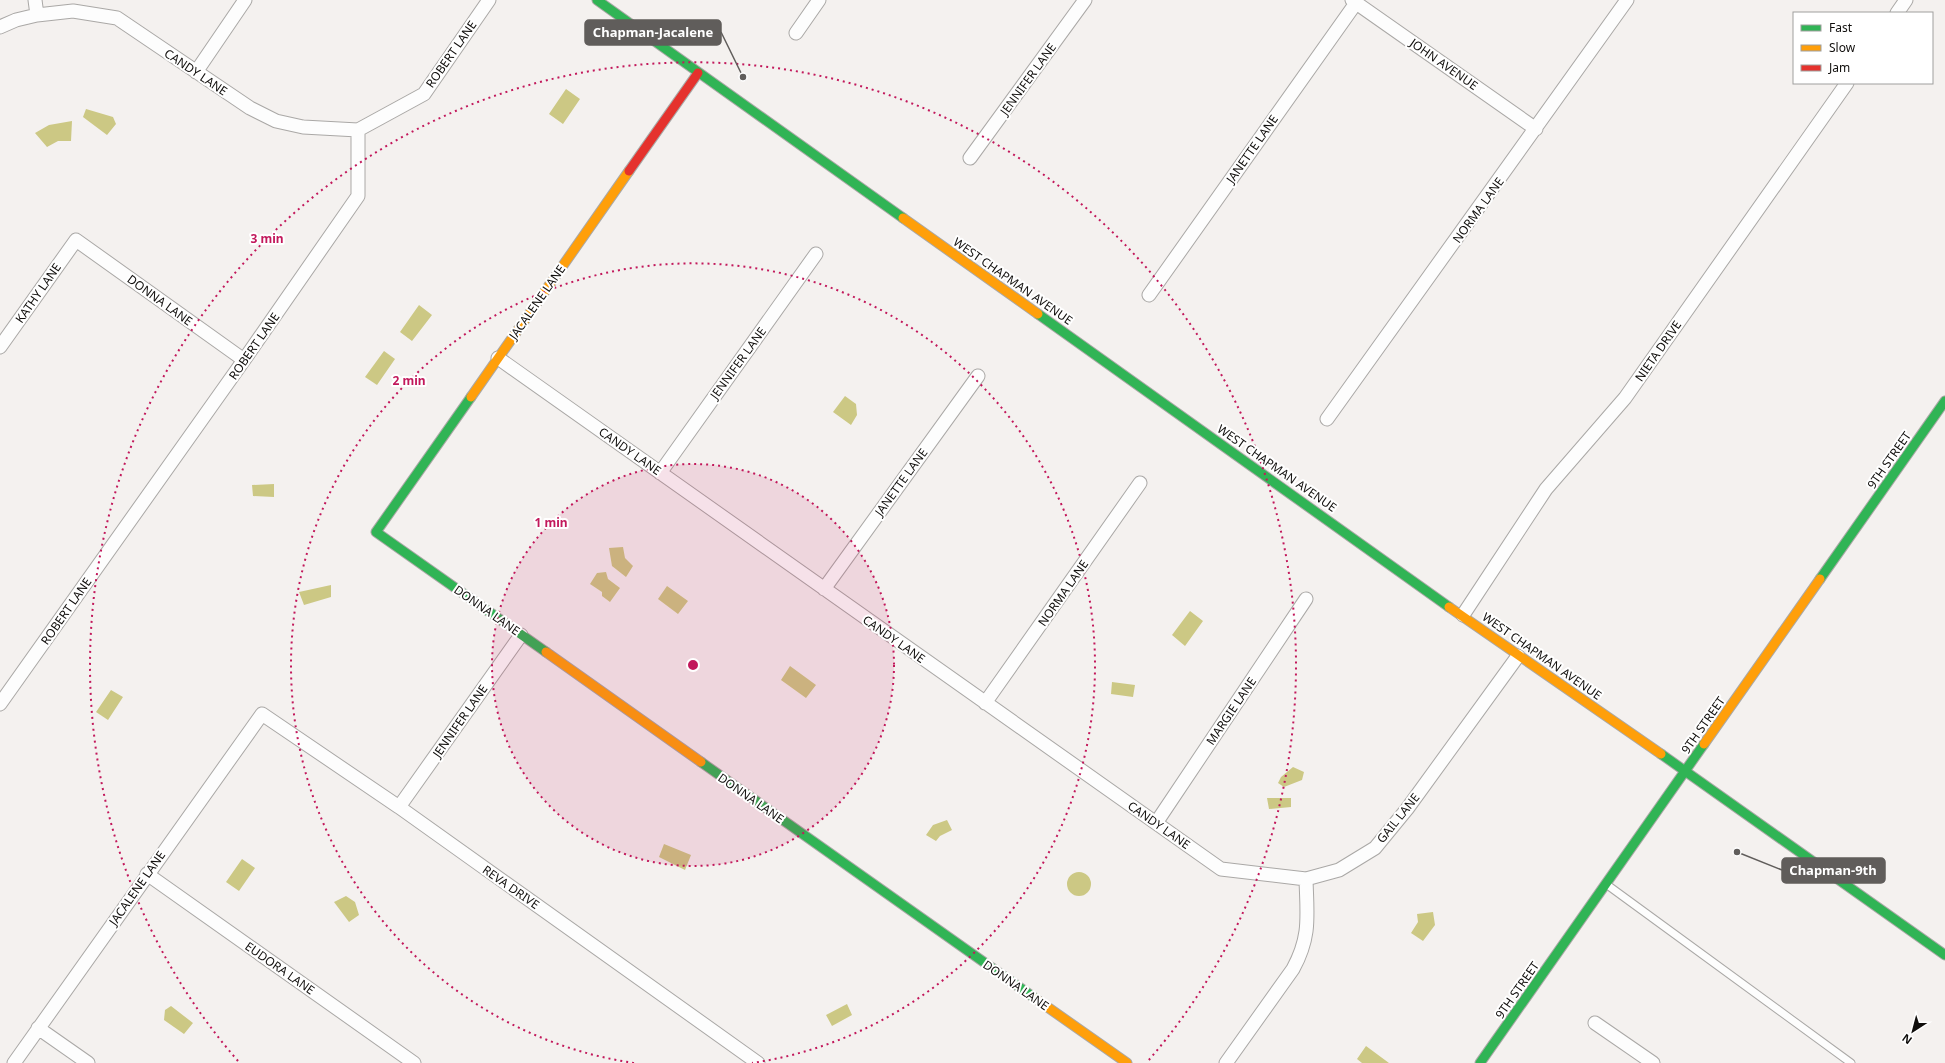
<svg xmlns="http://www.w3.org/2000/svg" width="1945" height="1063" font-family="'Noto Sans',sans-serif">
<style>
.water{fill:#ccc884}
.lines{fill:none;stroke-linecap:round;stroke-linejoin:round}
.lane-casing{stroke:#aaa8a6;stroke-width:9}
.street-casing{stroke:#aaa8a6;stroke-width:15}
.fast-casing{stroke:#aaa8a6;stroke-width:11}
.slow-casing{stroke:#aaa8a6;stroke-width:11}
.jam-casing{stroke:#aaa8a6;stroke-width:11}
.lane{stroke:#fdfdfd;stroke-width:7}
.street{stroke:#fdfdfd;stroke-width:13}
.fast{stroke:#30b455;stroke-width:9}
.slow{stroke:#ff9f0a;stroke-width:9}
.jam{stroke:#e5322d;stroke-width:9}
.ring{fill:none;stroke:#c2185b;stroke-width:2;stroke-dasharray:2 4}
.labels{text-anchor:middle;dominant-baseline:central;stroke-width:4;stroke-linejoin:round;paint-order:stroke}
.street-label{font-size:12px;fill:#100e0c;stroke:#fff}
.centre{fill:#c2185b;stroke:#fff;stroke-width:2}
.ring-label{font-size:12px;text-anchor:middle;font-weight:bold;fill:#c2185b;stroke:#fff;stroke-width:4;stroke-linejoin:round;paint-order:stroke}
.leader{fill:none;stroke:#605d5b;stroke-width:1.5}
.callout-dot{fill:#605d5b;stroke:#fff;stroke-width:1.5}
.callout{fill:#605d5b;stroke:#605d5b;stroke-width:1.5}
.callout-label{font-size:13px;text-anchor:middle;font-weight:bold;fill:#fff}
</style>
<rect width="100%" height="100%" fill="#f4f1ef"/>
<!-- water -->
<path class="water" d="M566 89 580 99 563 124 549 114Z
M86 109 113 117 116 124 107 135 83 117Z
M72 121 71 141H58L47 147 35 133 49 125Z
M419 305 432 315 412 341 400 332Z
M384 351 395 359 377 385 365 377Z
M845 396 856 404 857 415 851 425 833 412Z
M274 484V497L253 496 252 485Z
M623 547 625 558 633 566 626 577 612 566 609 548Z
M606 572 608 579 620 588 610 602 602 596V592L590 584 597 573Z
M331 585V597L304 605 299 592Z
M667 586 688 601 678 614 658 599Z
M1190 611 1203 621 1185 646 1172 635Z
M790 666 816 685 806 698 781 680Z
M1112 682 1135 685 1133 697 1111 694Z
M111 690 123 697 108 720 96 712Z
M1293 767 1304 772 1302 780 1284 787 1278 783 1281 777Z
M1267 798H1291V807L1269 809Z
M947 820 952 830 940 836 936 841 926 835 933 825Z
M664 844 691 855 685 870 659 857Z
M242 859 255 868 239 891 226 882Z
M1067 884a12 12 0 1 1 24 0a12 12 0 1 1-24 0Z
M346 896 355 902 359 915 349 922 334 902Z
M1433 912 1435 925 1423 941 1411 933 1418 922 1417 914Z
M847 1004 852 1015 832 1026 826 1015Z
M171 1006 193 1023 184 1034 164 1020 165 1010Z
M1366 1046 1389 1063H1362L1357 1059Z"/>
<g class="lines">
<defs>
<path id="lane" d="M1606 884 1851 1063"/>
<path id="street" d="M1352 0 1536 129
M1897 13 1906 0
M37 15 73 11 117 18 250 108 276 121 303 127 358 130
M0 27 16 20 37 15 35 0
M796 33 819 0
M196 72 245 0
M970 158 1085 0
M1149 295 1356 3
M0 347 76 240 244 360
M498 358 1221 869 1306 879
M1327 419 1627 0
M660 473 816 254
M824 589 978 376
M1463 615 1546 489 1625 398 1847 83
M985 703 1140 483
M0 704 244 360 358 196V130L424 94 489 0
M399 807 521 635
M1156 823 1306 599
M147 874 414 1063
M1595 1023 1653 1063
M38 1028 88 1063
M14 1063 262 714 399 807 758 1063
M1226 1063 1293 969C1311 936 1307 916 1306 879L1339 870 1375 848 1407 809 1518 656"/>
<path id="fast" d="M597 0 903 218
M1038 314 1449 607
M471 397 376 532 546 652
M1820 579 1945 401
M1661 754 1945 955
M701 762 1036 999
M1480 1063 1704 744"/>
<path id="slow" d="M903 218 1038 314
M471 397 629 171
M1449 607 1661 754
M546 652 701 762
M1704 744 1820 579
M1036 999 1127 1063"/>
<path id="jam" d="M629 171 698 73"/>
</defs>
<!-- lane casing -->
<use href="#lane" class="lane-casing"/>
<!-- street casing -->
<use href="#street" class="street-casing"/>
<!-- fast casing -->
<use href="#fast" class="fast-casing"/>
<!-- slow casing -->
<use href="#slow" class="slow-casing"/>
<!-- jam casing -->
<use href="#jam" class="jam-casing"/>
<!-- lane -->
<use href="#lane" class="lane"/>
<!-- street -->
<use href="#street" class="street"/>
<!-- fast -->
<use href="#fast" class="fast"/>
<!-- slow -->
<use href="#slow" class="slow"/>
<!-- jam -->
<use href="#jam" class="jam"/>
</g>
<!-- distance rings -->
<circle cx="693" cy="665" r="201" fill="#c2185b" fill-opacity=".12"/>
<g class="ring">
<circle cx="693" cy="665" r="201"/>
<path d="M634 1063A402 402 0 1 1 752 1063"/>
<path d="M238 1061A603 603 0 1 1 1148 1061"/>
</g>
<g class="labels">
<!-- street labels -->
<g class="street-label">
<text transform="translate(451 54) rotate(-55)">ROBERT LANE</text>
<text transform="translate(1444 64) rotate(35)">JOHN AVENUE</text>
<text transform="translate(196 72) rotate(34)">CANDY LANE</text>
<text transform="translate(1028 79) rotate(-54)">JENNIFER LANE</text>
<text transform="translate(1252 149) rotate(-55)">JANETTE LANE</text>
<text transform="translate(1478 210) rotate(-54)">NORMA LANE</text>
<text transform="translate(1013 281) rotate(35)">WEST CHAPMAN AVENUE</text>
<text transform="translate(38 293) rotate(-55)">KATHY LANE</text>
<text transform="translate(160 300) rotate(36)">DONNA LANE</text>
<text transform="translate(537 302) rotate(-55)">JACALENE LANE</text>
<text transform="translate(254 346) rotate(-55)">ROBERT LANE</text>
<text transform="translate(1658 351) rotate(-55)">NIETA DRIVE</text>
<text transform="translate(738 363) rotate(-54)">JENNIFER LANE</text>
<text transform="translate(630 451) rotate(35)">CANDY LANE</text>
<text transform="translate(1889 460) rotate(-55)">9TH STREET</text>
<text transform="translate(1277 468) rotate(35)">WEST CHAPMAN AVENUE</text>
<text transform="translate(901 482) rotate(-54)">JANETTE LANE</text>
<text transform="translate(1063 593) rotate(-55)">NORMA LANE</text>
<text transform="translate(487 610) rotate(35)">DONNA LANE</text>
<text transform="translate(66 611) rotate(-55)">ROBERT LANE</text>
<text transform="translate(894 639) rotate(35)">CANDY LANE</text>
<text transform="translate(1542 656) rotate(35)">WEST CHAPMAN AVENUE</text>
<text transform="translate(1231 711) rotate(-56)">MARGIE LANE</text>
<text transform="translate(460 721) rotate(-55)">JENNIFER LANE</text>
<text transform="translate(1703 725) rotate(-55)">9TH STREET</text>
<text transform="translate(751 798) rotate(35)">DONNA LANE</text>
<text transform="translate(1398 818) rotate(-51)">GAIL LANE</text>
<text transform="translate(1159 825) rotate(35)">CANDY LANE</text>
<text transform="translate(511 887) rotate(35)">REVA DRIVE</text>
<text transform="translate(137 888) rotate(-55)">JACALENE LANE</text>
<text transform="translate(280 968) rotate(35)">EUDORA LANE</text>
<text transform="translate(1016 985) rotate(35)">DONNA LANE</text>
<text transform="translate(1517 990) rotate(-55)">9TH STREET</text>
</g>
</g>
<circle cx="693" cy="665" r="6" class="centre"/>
<g class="ring-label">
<text x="267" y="243">3 min</text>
<text x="409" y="385">2 min</text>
<text x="551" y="527">1 min</text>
</g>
<!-- callouts -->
<path class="leader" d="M743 77L721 32M1737 852L1782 870"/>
<g class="callout-dot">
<circle cx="743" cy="77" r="4"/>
<circle cx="1737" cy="852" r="4"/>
</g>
<g class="callout">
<rect x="585" y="20" width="136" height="25" rx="4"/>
<rect x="1782" y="858" width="103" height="25" rx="4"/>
</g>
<g class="callout-label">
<text x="653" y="37">Chapman-Jacalene</text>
<text x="1833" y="875">Chapman-9th</text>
</g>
<!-- legend -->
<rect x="1793" y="12" width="140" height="72" fill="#ffffff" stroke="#9f9f9e"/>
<rect x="1801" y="25" width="20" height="6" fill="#30b455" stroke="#9f9f9e"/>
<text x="1829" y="32" font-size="12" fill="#100e0c">Fast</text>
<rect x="1801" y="45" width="20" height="6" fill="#ff9f0a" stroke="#9f9f9e"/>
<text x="1829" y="52" font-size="12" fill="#100e0c">Slow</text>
<rect x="1801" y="65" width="20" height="6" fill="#e5322d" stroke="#9f9f9e"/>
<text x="1829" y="72" font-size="12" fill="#100e0c">Jam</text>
<!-- north arrow -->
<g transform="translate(1913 1031) rotate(216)" stroke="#ffffff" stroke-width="3" paint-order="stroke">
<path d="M0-3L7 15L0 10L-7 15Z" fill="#100e0c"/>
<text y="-6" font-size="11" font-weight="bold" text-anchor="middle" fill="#100e0c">N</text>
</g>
</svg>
